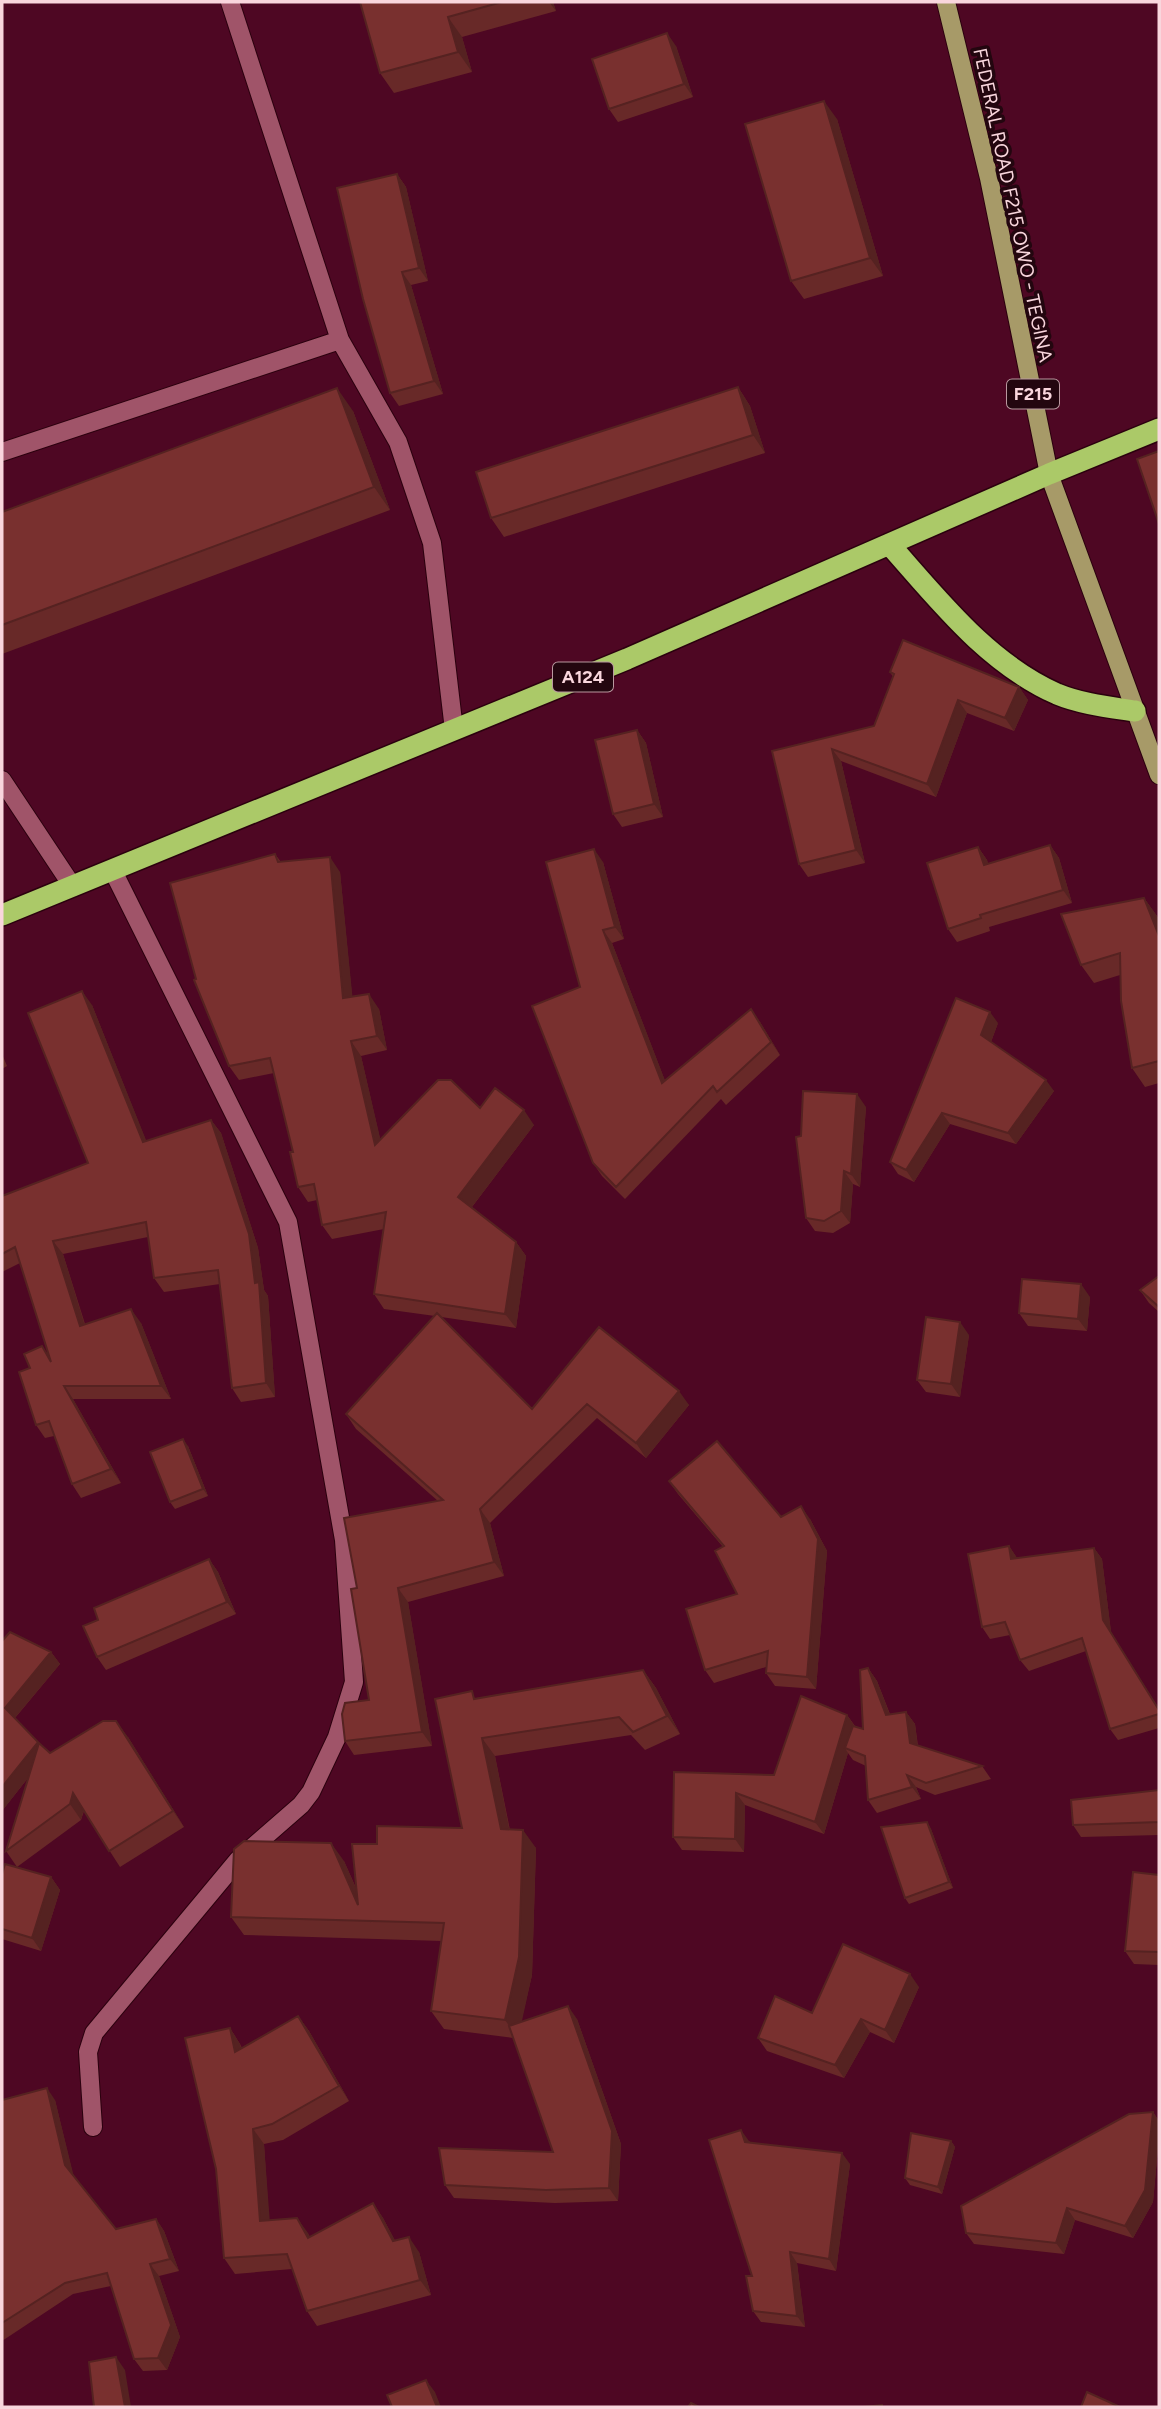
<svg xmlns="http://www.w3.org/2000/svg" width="1161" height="2409" font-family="Figtree,sans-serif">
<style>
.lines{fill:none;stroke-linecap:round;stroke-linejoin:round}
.lane-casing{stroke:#2b000e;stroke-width:20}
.street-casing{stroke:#2b000e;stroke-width:20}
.primary-casing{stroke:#2b000e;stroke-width:20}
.highway-casing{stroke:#2b000e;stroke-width:24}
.lane{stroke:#a05469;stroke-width:18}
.street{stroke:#a05469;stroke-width:18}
.primary{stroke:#a79a68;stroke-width:18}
.highway{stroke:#abc968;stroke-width:21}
.wall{fill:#682928}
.shaded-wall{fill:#552221}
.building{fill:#79302f;stroke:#552221;stroke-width:2}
.labels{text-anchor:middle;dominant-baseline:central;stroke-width:7;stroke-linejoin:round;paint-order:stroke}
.shield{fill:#23060f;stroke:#b9989f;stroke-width:2}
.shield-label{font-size:18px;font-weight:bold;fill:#f9d6dd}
.street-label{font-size:19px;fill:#f9d6dd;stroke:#23060f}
</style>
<rect width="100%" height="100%" fill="#4e0723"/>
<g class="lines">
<defs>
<path id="lane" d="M230 2 340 340 398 442 432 543 454 730
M2 452 340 340
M2 780 73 887"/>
<path id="street" d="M93 2127 88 2052 94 2033 238 1860 301 1805 311 1792 337 1737 354 1682 344 1540 288 1222 112 869"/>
<path id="primary" d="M946 2 989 178 1049 474 1159 775"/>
<path id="highway" d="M889 544C938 599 987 663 1057 694 1081 704 1109 707 1135 711
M2 915 627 659 1049 474 1159 429"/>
</defs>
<!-- lane casing -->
<use href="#lane" class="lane-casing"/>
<!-- street casing -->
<use href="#street" class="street-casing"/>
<!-- primary casing -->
<use href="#primary" class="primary-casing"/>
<!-- highway casing -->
<use href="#highway" class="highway-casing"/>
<!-- lane -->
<use href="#lane" class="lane"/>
<!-- street -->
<use href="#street" class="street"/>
<!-- primary -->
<use href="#primary" class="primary"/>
<!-- highway -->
<use href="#highway" class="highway"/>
</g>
<!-- wall -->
<path class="wall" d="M360 2H553L556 11 462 37 472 72 394 93 380 73Z
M676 46 693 97 618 122 609 109Z
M837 119 883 276 804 299 791 281Z
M397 174 406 187 428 281 411 285 443 394 399 406 390 393Z
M738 387 750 406 765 453 504 537 491 518Z
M353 411 390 510 2 654V512Z
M890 672 1019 687 1028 700 1014 731 967 713 936 797 841 761 865 863 808 877 799 864 772 751 874 726 893 677Z
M637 730 646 743 663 817 622 827 613 814Z
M1050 845 1059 858 1072 903 989 927 990 931 957 942 948 929 978 847 987 860 988 864Z
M275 854 281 862 340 872 352 996 379 1009 387 1050 361 1056 380 1139 480 1108 534 1125 472 1207 516 1242 526 1256 516 1328 441 1317 532 1409 599 1327 689 1405 646 1458 597 1418 490 1523 504 1576 408 1602 432 1746 354 1755 345 1741 369 1700 357 1588 438 1501 356 1429 346 1414 435 1316 384 1309 374 1294 384 1229 332 1239 322 1225 317 1200 308 1202 298 1187 293 1152 274 1073 239 1080 229 1066 196 979Z
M603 862 624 939 612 943 665 1081 760 1022 780 1055 726 1105 721 1099 625 1199 602 1176 593 1163 580 987Z
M1144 898 1157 916 1159 921V1083L1145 1087 1132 1068 1120 975 1094 983 1081 965Z
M92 1005 146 1141 211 1120 221 1133 258 1248 264 1290 268 1296 275 1397 241 1402 232 1388 220 1284 164 1292 154 1278 148 1237 63 1254 85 1324 141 1323 171 1399H73L121 1483 81 1498 72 1484 54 1436 45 1438 36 1425 30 1368 42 1346 49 1356 20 1263 2 1272V1196L88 1163Z
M998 1023 991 1042 1054 1091 1016 1144 950 1124 914 1182 898 1174 890 1162Z
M2 1054 7 1066 2 1069Z
M866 1107 860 1187 853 1184 850 1223 833 1233 815 1231 806 1218 801 1136Z
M1159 1276V1312L1149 1303 1140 1290Z
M1090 1297 1087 1331 1028 1326 1019 1313Z
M969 1335 960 1397 926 1392 917 1380Z
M188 1446 208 1496 175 1509 170 1502Z
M669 1481 781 1517 810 1519 827 1551 816 1689 775 1686 766 1673V1667L714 1683 705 1670 737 1594 723 1547 678 1494Z
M1009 1546 1017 1558 1094 1548 1102 1559 1111 1632 1159 1709V1728L1118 1740 1110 1729 1086 1651 1029 1671 1020 1660 1010 1635 990 1639 982 1627Z
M209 1559 218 1572 236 1614 106 1670 97 1657 98 1620Z
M2 1641 51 1652 60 1664 15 1718 38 1744 50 1753 128 1737 184 1827 120 1867 84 1811 81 1820 17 1867 6 1851 28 1778 2 1811Z
M868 1668 877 1681 890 1714 906 1712 915 1724 918 1746 982 1766 991 1779 935 1795 916 1787 921 1799 877 1813 868 1800 866 1766 853 1760 848 1753 824 1834 745 1805 744 1852 682 1850 673 1837 674 1772 774 1775 847 1715 855 1726 863 1729Z
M643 1670 656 1688 680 1734 645 1750 631 1735 495 1756 510 1830 536 1848 532 1975 521 2022 577 2019 621 2144 618 2201 555 2203 454 2198 445 2185 553 2152 513 2038 444 2029 431 2011 442 1941 244 1935 231 1917 344 1861 357 1890 377 1844 462 1828 477 1698Z
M1159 1790V1835L1081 1837 1073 1825Z
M927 1822 931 1829 953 1888 909 1904 905 1898Z
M2 1874 51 1877 60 1890 41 1951 2 1939Z
M1159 1875V1965L1134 1964 1125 1951Z
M919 1987 894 2043 870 2032 844 2078 767 2051 758 2038 812 2013Z
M298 2016 309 2031 349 2101 283 2140 264 2144 269 2220 297 2218 310 2237 373 2203 383 2218 395 2241 419 2252 431 2295 317 2326 307 2311 292 2269 235 2274 224 2258 230 2028 240 2044 242 2048Z
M2 2100H55L73 2175 116 2229 156 2219 164 2231 179 2271 159 2276 180 2337 167 2370 143 2371 134 2359 111 2286 73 2294 2 2341Z
M1153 2112 1159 2121V2137L1153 2202 1133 2238 1075 2220 1064 2254 974 2244 966 2233Z
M749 2141 750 2142 850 2164 836 2271 797 2263 805 2327 761 2322 753 2311Z
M951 2141 955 2147 942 2194 910 2185 905 2178Z"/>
<!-- shaded-wall -->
<path class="shaded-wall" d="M549 2H553L556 11Z
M448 17 462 37 472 72 458 52Z
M667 33 676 46 693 97 684 84Z
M824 101 837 119 883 276 870 258Z
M397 174 406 187 428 281 419 268Z
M402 272 411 285 443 394 434 381Z
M738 387 750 406 765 453 753 435Z
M337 388 353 411 390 510 374 487Z
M1019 687 1028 700 1014 731 1005 718Z
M958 700 967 713 936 797 927 784Z
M637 730 646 743 663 817 654 804Z
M832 749 841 761 865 863 856 850Z
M1050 845 1059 858 1072 903 1063 890Z
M978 847 987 860 993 878 984 865Z
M594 849 603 862 624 939 615 927Z
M330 857 340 872 354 1012 343 998Z
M1144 898 1157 916 1159 921V936Z
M603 930 612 943 671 1096 662 1083Z
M82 991 92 1005 152 1155 143 1142Z
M369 994 379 1009 387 1050 377 1036Z
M751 1009 760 1022 780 1055 771 1042Z
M990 1012 998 1023 989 1047 981 1035Z
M351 1041 361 1056 385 1159 375 1145Z
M1046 1080 1054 1091 1016 1144 1008 1133Z
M857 1094 866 1107 860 1187 851 1174Z
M524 1110 534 1125 468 1212 458 1197Z
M942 1113 950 1124 914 1182 906 1170Z
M211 1120 221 1133 258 1248 264 1290 268 1296 275 1397 266 1383 255 1283Z
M844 1171 853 1184 850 1223 841 1211Z
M53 1241 63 1254 89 1339 80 1326Z
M516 1242 526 1256 516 1328 505 1314Z
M1081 1284 1090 1297 1087 1331 1078 1319Z
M131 1309 141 1323 171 1399 161 1386Z
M960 1322 969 1335 960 1397 951 1384Z
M64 1386 73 1399 121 1483 111 1469Z
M679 1391 689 1405 646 1458 636 1443Z
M183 1439 188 1446 208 1496 203 1489Z
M801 1506 810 1519 827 1551 816 1689 807 1677Z
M480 1509 490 1523 504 1576 494 1562Z
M1009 1546 1017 1558 1011 1559Z
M1094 1548 1102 1559 1111 1632 1159 1710 1103 1620Z
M209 1559 218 1572 236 1614 227 1602Z
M398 1588 408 1602 432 1746 422 1732Z
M51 1652 60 1664 13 1720 5 1708Z
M868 1668 877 1681 895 1728 886 1715Z
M643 1670 656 1688 680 1734 667 1716Z
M906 1712 915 1724 919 1756 910 1743Z
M847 1715 856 1728 845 1748 848 1753 824 1834 815 1822Z
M116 1721 128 1737 184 1827 173 1811Z
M482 1738 495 1756 513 1848 501 1829Z
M38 1742 46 1755 2 1811V1787Z
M907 1775 916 1787 921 1799 912 1787Z
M73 1793 84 1809 81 1820 70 1804Z
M736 1793 745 1805 744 1852 735 1839Z
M927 1822 931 1829 953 1888 949 1882Z
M523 1830 536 1848 532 1975 518 2039 505 2020Z
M331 1843 344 1861 371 1923 358 1905Z
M51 1877 60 1890 41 1951 32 1938Z
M910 1974 919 1987 894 2043 885 2030Z
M568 2006 577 2019 621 2144 618 2201 609 2188Z
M298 2016 309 2031 349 2101 339 2086Z
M861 2019 870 2032 844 2078 835 2065Z
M230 2028 240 2044 246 2067 235 2052Z
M47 2088 55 2100 74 2177 65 2165Z
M1153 2112 1159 2121V2137L1153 2202 1133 2238 1125 2226Z
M253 2129 264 2144 271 2237 260 2221Z
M741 2130 749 2141 753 2153 745 2142Z
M951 2141 955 2147 942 2194 938 2187Z
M842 2153 850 2164 836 2271 829 2259Z
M373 2203 383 2218 404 2257 393 2241Z
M1067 2208 1075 2220 1064 2254 1056 2243Z
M297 2218 308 2233 319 2253 308 2238Z
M156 2219 164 2231 179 2271 170 2259Z
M409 2237 419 2252 431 2295 420 2280Z
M790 2252 797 2263 805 2327 797 2316Z
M150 2264 159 2276 180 2337 167 2370 158 2358Z
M116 2357 125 2370 131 2407H125Z
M426 2380 435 2392 441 2407H437Z"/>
<!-- building -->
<path class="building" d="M360 2H502L448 17 458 52 380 73Z
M667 33 684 84 609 109 592 59Z
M824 101 870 258 791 281 745 124Z
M397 174 419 268 402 272 434 381 390 393 363 299 337 188Z
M738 387 753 435 491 518 476 472Z
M337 388 374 487 2 625V512Z
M1159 451V524L1137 459Z
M903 640 1019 687 1005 718 958 700 927 784 832 749 856 850 799 864 772 751 874 726 894 674 890 672Z
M637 730 654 804 613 814 595 740Z
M1050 845 1063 890 980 915 981 918 948 929 927 863 978 847 984 865Z
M594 849 615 927 603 930 662 1083 751 1009 771 1042 717 1092 713 1086 616 1187 593 1163 532 1006 580 987 546 862Z
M275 854 278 862 330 857 343 998 369 994 377 1036 351 1041 375 1145 438 1080H451L480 1108 495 1088 524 1110 458 1197 516 1242 505 1314 374 1294 386 1212 322 1225 314 1184 298 1187 290 1152H293L270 1058 229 1066 194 980 196 979 170 883Z
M1144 898 1159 936V1061L1132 1068 1121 1001 1120 953 1081 965 1061 914Z
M82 991 143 1142 211 1120 249 1234 255 1283 259 1282 266 1383 232 1388 218 1270 154 1278 146 1222 53 1241 80 1326 131 1309 161 1386H64L111 1469 72 1484 49 1421 36 1425 19 1372 30 1368 24 1354 42 1346 51 1362 15 1247 2 1254V1196L88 1163 28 1013Z
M956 998 990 1012 981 1035 1046 1080 1008 1133 942 1113 906 1170 890 1162Z
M803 1091 857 1094 851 1174 844 1171 841 1211 824 1221 806 1218 796 1137 801 1136Z
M1159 1276V1307L1140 1290Z
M1022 1279 1081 1284 1078 1319 1019 1313Z
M437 1313 532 1409 599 1327 679 1391 636 1443 587 1404 480 1509 494 1562 398 1588 422 1732 345 1741 342 1714 345 1703 369 1700 351 1589 357 1588 344 1518 443 1500 346 1414Z
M926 1317 960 1322 951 1384 917 1380Z
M183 1439 203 1489 170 1502 150 1452Z
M717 1441 781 1517 801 1506 818 1539 807 1677 766 1673 768 1651 705 1670 686 1609 737 1594 715 1551 724 1546 669 1481Z
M1009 1546 1011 1559 1094 1548 1103 1620 1159 1710V1714L1110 1729 1082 1638 1020 1660 1005 1622 982 1627 968 1554Z
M209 1559 227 1602 97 1657 83 1626 98 1620 94 1608Z
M10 1632 51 1652 5 1708 38 1742 2 1787V1641Z
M868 1668 886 1715 906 1712 910 1743 982 1766 926 1783 907 1775 912 1787 868 1800 865 1756 845 1748 853 1726 863 1729 860 1670Z
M643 1670 667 1716 633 1732 619 1717 482 1738 501 1829 523 1830 519 1957 505 2020 431 2011 444 1923 231 1917 234 1849 244 1841 331 1843 358 1905 352 1844H377V1826L462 1828 435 1699 472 1691 474 1699Z
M801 1696 847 1715 815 1822 736 1793 735 1839 673 1837 674 1772 774 1775Z
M103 1721H116L173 1811 109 1851 73 1793 70 1804 6 1851 39 1743 50 1753Z
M1159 1790V1822L1073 1825 1071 1800Z
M927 1822 949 1882 905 1898 881 1827Z
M5 1864 51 1877 32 1938 2 1929V1874Z
M1133 1872 1159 1875V1952L1125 1951Z
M843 1944 910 1974 885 2030 861 2019 835 2065 758 2038 775 1996 812 2013Z
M568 2006 612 2131 609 2188 546 2190 445 2185 439 2148 553 2152 509 2026Z
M298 2016 339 2086 272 2124 253 2129 260 2221 297 2218 308 2238 373 2203 393 2241 409 2237 420 2280 307 2311 287 2254 224 2258 216 2169 185 2038 230 2028 235 2052Z
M47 2088 65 2165 116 2229 156 2219 170 2259 150 2264 171 2325 158 2358 134 2359 107 2273 65 2283 2 2323V2100Z
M1153 2112 1145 2190 1125 2226 1067 2208 1056 2243 966 2233 961 2206 1129 2114Z
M741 2130 745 2142 842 2153 829 2259 790 2252 797 2316 753 2311 746 2276H752L709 2140Z
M911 2133 951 2141 938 2187 905 2178Z
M116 2357 125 2407H94L89 2362Z
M426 2380 437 2407H392L387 2395Z
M1087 2392 1120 2407H1081Z
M691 2403 699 2407H688Z
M882 2405V2407H863Z"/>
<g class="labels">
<!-- shield labels -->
<g class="shield">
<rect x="1007" y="379.5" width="52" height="29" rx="5"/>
<rect x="553" y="662.5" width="60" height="29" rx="5"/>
</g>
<g class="shield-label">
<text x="1033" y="394">F215</text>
<text x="583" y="677">A124</text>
</g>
<!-- street labels -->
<g class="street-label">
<text transform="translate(1013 205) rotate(78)">FEDERAL ROAD F215 OWO - TEGINA</text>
</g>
</g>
<!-- border -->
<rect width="1161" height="2409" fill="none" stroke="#f9d6dd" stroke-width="7"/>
</svg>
